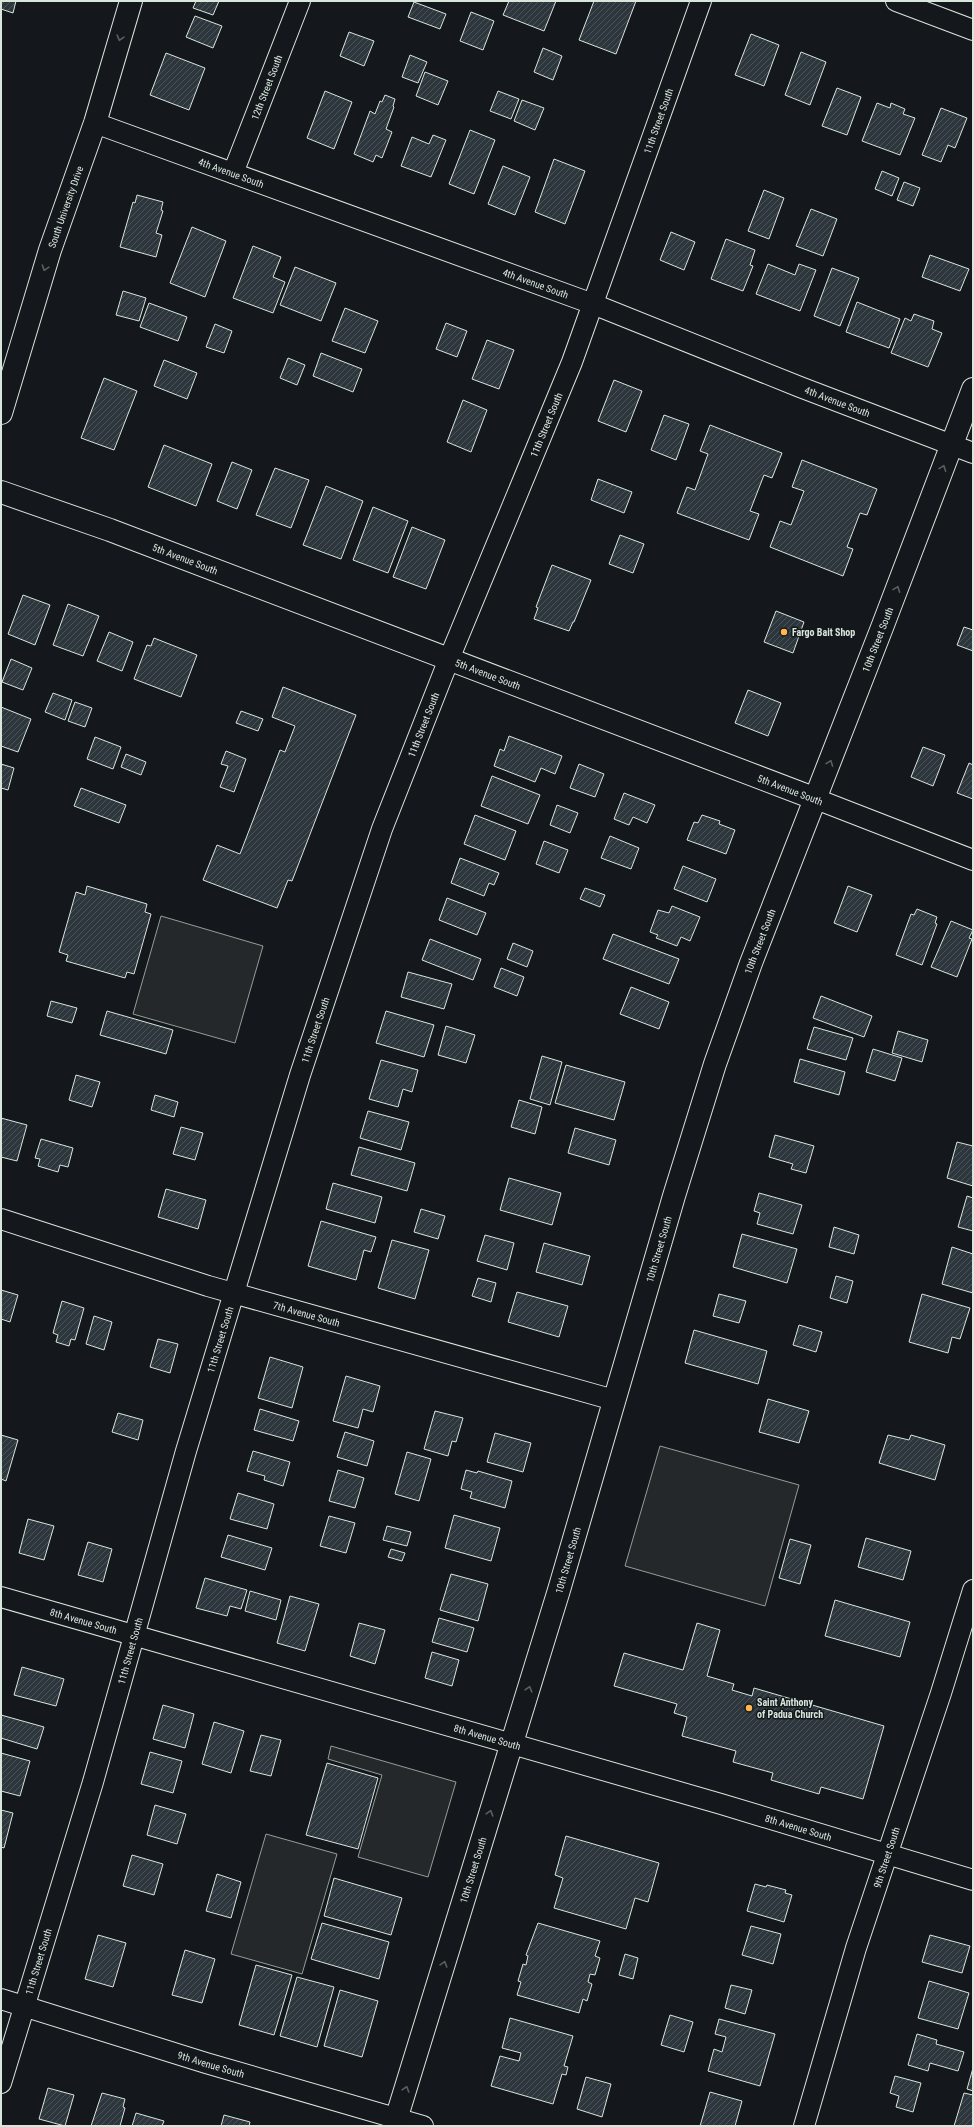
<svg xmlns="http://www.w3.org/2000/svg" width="974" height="2127" font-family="'Roboto Condensed',sans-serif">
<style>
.parking{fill:#24282b;stroke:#939e99}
.building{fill:url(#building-hatch);stroke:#d8e6dc}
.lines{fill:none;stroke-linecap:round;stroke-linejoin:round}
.street-casing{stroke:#d8e6dc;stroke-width:22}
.secondary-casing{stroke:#d8e6dc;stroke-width:24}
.primary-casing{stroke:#d8e6dc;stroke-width:24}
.street{stroke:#14181c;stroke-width:20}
.secondary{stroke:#14181c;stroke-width:22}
.primary{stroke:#14181c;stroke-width:22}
.oneway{stroke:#59605f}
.poi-dot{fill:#ffb74d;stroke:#14181c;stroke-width:1.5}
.labels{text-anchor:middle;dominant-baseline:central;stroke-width:3;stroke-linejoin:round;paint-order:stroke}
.street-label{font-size:10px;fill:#d8e6dc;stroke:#14181c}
.poi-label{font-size:10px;font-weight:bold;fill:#d8e6dc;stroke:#14181c;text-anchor:start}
</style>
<defs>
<pattern id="building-hatch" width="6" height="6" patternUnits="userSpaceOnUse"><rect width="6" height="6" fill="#2c363c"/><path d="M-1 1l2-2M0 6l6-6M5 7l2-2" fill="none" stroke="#4a5358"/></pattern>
</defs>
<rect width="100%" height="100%" fill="#14181c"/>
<!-- parking -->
<path class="parking" d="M161 916 263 946 235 1043 133 1014Z
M660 1446 799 1485 765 1606 625 1566Z
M331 1746 456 1782 428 1877 358 1857 382 1775 328 1759Z
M266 1834 337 1854 302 1974 231 1954Z"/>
<!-- building -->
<path class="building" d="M1 1H16L13 13 1 9Z
M196 1H219L213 15 193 8Z
M509 1H556L544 31 503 15Z
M594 1H636L616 54 579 40Z
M414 2 446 14 440 29 408 17Z
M471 12 494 21 483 50 460 41Z
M195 16 222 26 213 48 186 37Z
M349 32 374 41 364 66 340 56Z
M751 34 779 45 764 86 735 75Z
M543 48 562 56 553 80 534 72Z
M801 52 826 62 810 105 785 95Z
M166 53 205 68 189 110 150 95Z
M410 55 427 62 418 83 402 77Z
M425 72 448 81 438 105 416 96Z
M837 88 861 97 847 135 822 126Z
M325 91 352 102 334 149 307 138Z
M498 91 519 99 511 119 490 111Z
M385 95 395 99 393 106 394 107 386 129 392 132 382 158 376 155 373 162 354 154 370 111 375 114 380 101 382 102Z
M522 100 544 108 535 130 514 121Z
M877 103 890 108 891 103 905 109 903 114 915 118 900 155 862 141Z
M941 108 967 118 955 148 948 145 941 162 922 155Z
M470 130 495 140 474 194 449 184Z
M433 135 446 140 431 177 401 166 412 137 429 144Z
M554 159 585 171 565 224 535 212Z
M503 166 530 177 515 215 488 204Z
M882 171 899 178 892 196 875 189Z
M904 182 920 188 913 206 897 200Z
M764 190 784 198 769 239 748 231Z
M137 195 163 202 161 210 163 211 156 233 162 235 156 257 120 247 133 202 135 203Z
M811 209 837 219 823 256 796 246Z
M192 227 226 241 205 297 170 283Z
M671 232 695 242 684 270 660 260Z
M726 239 755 250 750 265 753 266 743 291 711 279Z
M253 246 281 257 273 277 285 282 273 313 233 298Z
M930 255 969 269 960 291 922 277Z
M768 264 795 275 799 264 816 270 800 311 756 294Z
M295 267 336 283 321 321 280 305Z
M832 268 859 278 840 326 814 316Z
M123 291 146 298 139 321 116 315Z
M857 302 900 319 889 348 846 332Z
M149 303 187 317 178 341 140 327Z
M345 308 378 321 365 353 332 341Z
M914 314 934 321 932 329 942 333 928 367 891 353 905 318 911 321Z
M446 323 467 331 457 357 436 349Z
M215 324 232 331 224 353 206 347Z
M487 340 514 350 499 389 472 379Z
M321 353 362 369 353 392 313 376Z
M288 358 305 365 297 385 280 378Z
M164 360 197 373 187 399 154 386Z
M104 378 137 391 114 450 81 438Z
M614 380 642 391 626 432 598 421Z
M463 400 487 410 471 452 447 442Z
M664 415 689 424 676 460 651 450Z
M710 425 782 453 772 478 764 475 750 511 759 514 749 540 677 513 687 487 695 490 708 454 700 451Z
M164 445 212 464 196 506 148 487Z
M802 460 877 489 867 515 860 513 847 547 853 549 843 576 770 547 780 521 791 525 804 491 792 487Z
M232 462 252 470 237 509 217 501Z
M275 468 309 480 291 528 256 515Z
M598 479 632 492 624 513 591 500Z
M326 486 363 501 341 559 303 545Z
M373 507 408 521 388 573 353 560Z
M412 527 445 540 426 589 393 577Z
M620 535 644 544 633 573 609 564Z
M552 565 591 580 574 622H573L569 631 534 619 538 608 536 607Z
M23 595 50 605 35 645 8 634Z
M68 604 99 616 83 656 53 645Z
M776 611 804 622 793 653 764 642Z
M964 627 973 630V651L957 645Z
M109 632 133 642 122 671 97 661Z
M154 638 197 655 181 697 134 679 147 645 151 646Z
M11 659 32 668 23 690 2 682Z
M283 687 356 715 292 881 288 880 277 908 203 880 217 845 240 854 280 750 285 752 295 726 272 717Z
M748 690 781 703 768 736 735 723Z
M53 693 72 700 65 720 45 712Z
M75 702 92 708 85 727 68 721Z
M1 707 31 719 18 752 1 746Z
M241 711 263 719 258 731 236 723Z
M509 736 562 756 555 774 541 768 535 782 494 766 500 749 504 751Z
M95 737 121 747 113 769 87 759Z
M923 747 945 755 933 786 911 777Z
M226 751 246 759 234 792 220 787 228 766 221 764Z
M126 754 146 762 141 775 121 767Z
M969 763 973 765V799L957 793Z
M1 764 14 768 8 790 1 788Z
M579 764 604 774 595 797 570 788Z
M492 776 540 795 528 824 481 806Z
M81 788 126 805 119 823 74 806Z
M624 793 655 805 647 823 633 817 629 825 614 819Z
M557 805 578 813 570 833 550 825Z
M475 815 516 831 505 860 464 844Z
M702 815 720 821 719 824 735 830 726 854 687 840 694 822 698 823Z
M610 836 639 848 631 869 601 858Z
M544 841 568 850 559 873 536 864Z
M460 858 499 873 494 885 489 883 484 896 451 883Z
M683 866 716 879 707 902 674 889Z
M87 886 147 904 145 912 151 914 134 974 127 972 125 978 66 961 68 955 59 952 76 892 85 895Z
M848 886 872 895 857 932 834 923Z
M585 888 605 895 600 907 580 899Z
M447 898 486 913 477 935 439 920Z
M672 906 700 917 690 941 681 937 677 946 656 938 658 935 650 932 658 910 669 913Z
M917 909 937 917 935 923 937 924 922 965 896 955 911 914 914 915Z
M951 921 973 930 969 938 972 939 957 977 931 967Z
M613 934 679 959 669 984 603 959Z
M430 939 481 959 473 980 422 960Z
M513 943 533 951 527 967 507 959Z
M501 968 524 977 517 996 494 987Z
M408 972 452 984 444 1009 401 997Z
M631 987 669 1002 659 1029 620 1014Z
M821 996 872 1016 864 1037 813 1018Z
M51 1001 77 1008 72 1023 47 1016Z
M107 1011 173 1030 166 1054 100 1035Z
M386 1011 434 1025 424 1057 376 1043Z
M446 1026 475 1035 466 1063 438 1055Z
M814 1027 853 1038 846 1060 807 1049Z
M898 1031 928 1040 922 1062 892 1053Z
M873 1049 902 1058 895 1081 866 1072Z
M542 1056 562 1062 550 1105 530 1099Z
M800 1059 845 1072 839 1095 794 1082Z
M381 1060 418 1070 412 1092 403 1089 398 1107 369 1099Z
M566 1065 625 1082 614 1120 555 1103Z
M76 1075 100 1082 92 1107 69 1100Z
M155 1095 178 1102 174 1117 151 1110Z
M519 1100 542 1107 535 1134 511 1127Z
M368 1111 409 1122 401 1150 360 1138Z
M1 1118 27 1125 17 1161 1 1157Z
M181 1127 203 1133 195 1160 173 1154Z
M575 1128 616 1140 609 1165 568 1153Z
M775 1135 814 1146 806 1173 791 1169 793 1164 769 1157Z
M41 1139 73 1148 68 1167 60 1165 58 1172 38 1166 40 1159 35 1158Z
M957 1142 973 1146V1186L947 1178Z
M359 1147 415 1163 407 1191 351 1175Z
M509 1178 561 1193 552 1225 500 1210Z
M333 1183 382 1197 375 1223 326 1209Z
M166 1189 206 1200 198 1229 158 1217Z
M759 1193 802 1205 793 1234 757 1224 760 1213 754 1211Z
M967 1196 973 1198V1231L958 1227Z
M421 1209 445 1216 438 1239 414 1232Z
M321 1221 376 1237 371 1252 364 1250 356 1280 308 1266Z
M834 1227 859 1235 854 1254 829 1247Z
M742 1234 797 1249 787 1283 733 1267Z
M485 1235 514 1243 507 1270 477 1261Z
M392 1240 429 1250 415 1299 378 1288Z
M544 1243 590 1256 582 1285 536 1272Z
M952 1247 973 1254V1293L942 1284Z
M836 1276 853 1281 847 1303 830 1298Z
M478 1278 496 1283 491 1302 472 1296Z
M1 1290 18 1295 10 1322 1 1319Z
M517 1292 568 1306 559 1337 508 1322Z
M719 1294 746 1301 739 1323 713 1316Z
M922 1294 970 1308 960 1339 952 1337 948 1353 909 1342Z
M62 1301 84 1308 75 1340 71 1339 69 1346 56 1342 58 1335 53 1333Z
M94 1316 112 1322 104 1350 86 1344Z
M799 1325 822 1332 816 1352 793 1345Z
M694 1330 767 1351 758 1384 685 1363Z
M158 1339 178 1344 170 1373 150 1367Z
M270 1357 303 1367 292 1408 258 1398Z
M346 1376 380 1386 373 1412 363 1409 358 1428 333 1421Z
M768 1399 809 1411 799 1443 759 1432Z
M260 1409 299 1421 293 1441 254 1430Z
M435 1411 463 1418 456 1442 452 1441 448 1456 424 1449Z
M118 1413 143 1420 138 1440 112 1432Z
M345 1432 374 1441 367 1466 337 1457Z
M495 1433 531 1443 523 1472 487 1462Z
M1 1435 18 1440 6 1481 1 1479Z
M888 1435 909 1440 911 1435 945 1445 935 1480 879 1463Z
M253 1451 290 1462 283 1486 264 1480 265 1476 247 1471Z
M407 1452 431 1459 419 1501 395 1494Z
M338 1470 364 1478 355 1508 329 1501Z
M466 1470 477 1473 478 1471 512 1481 505 1508 470 1498 472 1492 461 1489Z
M238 1493 274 1504 267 1529 230 1519Z
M454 1515 500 1528 491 1561 445 1548Z
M329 1516 355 1523 346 1553 320 1546Z
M28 1519 54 1526 44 1560 19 1553Z
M387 1526 411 1532 407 1546 383 1540Z
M228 1535 272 1548 265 1570 221 1557Z
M866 1538 911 1551 903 1580 858 1567Z
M790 1539 811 1545 800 1584 779 1578Z
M88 1542 112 1549 103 1582 78 1575Z
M391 1549 405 1553 402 1561 388 1557Z
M451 1574 488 1584 478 1621 440 1610Z
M205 1578 247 1590 241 1609 230 1606 227 1616 196 1608Z
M250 1591 281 1600 276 1620 245 1611Z
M290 1596 319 1604 305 1651 277 1643Z
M835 1600 910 1622 900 1657 825 1636Z
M439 1618 474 1628 467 1652 432 1642Z
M359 1623 385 1630 375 1664 350 1656Z
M697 1623 720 1630 707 1676 734 1684 732 1690 752 1696 754 1688 884 1726 863 1799 821 1787 819 1794 771 1780 773 1773 733 1762 736 1751 682 1736 687 1717 674 1713 677 1704 614 1686 624 1653 683 1670Z
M432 1652 459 1660 452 1686 425 1678Z
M22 1667 64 1679 56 1706 14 1695Z
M163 1705 194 1714 185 1748 153 1739Z
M1 1715 44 1727 37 1749 1 1738Z
M214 1722 244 1731 231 1773 202 1764Z
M261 1735 281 1740 271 1776 250 1771Z
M150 1752 182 1761 173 1793 141 1784Z
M1 1753 30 1761 20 1796 1 1791Z
M327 1763 378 1778 358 1849 306 1835Z
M155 1805 186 1814 177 1844 147 1835Z
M1 1810 13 1813 4 1848 1 1847Z
M566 1836 659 1863 648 1902 635 1898 626 1929 554 1908 563 1878 555 1875Z
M132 1855 163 1864 154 1895 123 1886Z
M217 1874 241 1882 231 1918 206 1911Z
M334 1878 402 1898 391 1935 324 1916Z
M755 1884 766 1887 767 1885 786 1890 785 1893 792 1895 784 1922 747 1911Z
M322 1923 389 1942 379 1979 311 1959Z
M538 1923 600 1941 595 1956 600 1958 595 1975 590 1974 588 1982 592 1984 587 2001 583 1999 579 2013 517 1995 521 1982 518 1981 523 1964 526 1965 528 1956 526 1955Z
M751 1926 781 1934 773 1964 742 1955Z
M98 1935 126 1943 113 1987 85 1979Z
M930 1935 970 1946 962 1973 922 1962Z
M185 1950 215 1959 202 2003 172 1995Z
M625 1954 638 1958 633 1979 619 1975Z
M256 1965 292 1975 274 2035 239 2025Z
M297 1977 334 1987 317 2047 280 2036Z
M929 1981 969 1993 958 2029 918 2018Z
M731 1985 752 1990 745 2014 725 2008Z
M340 1990 378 2001 362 2057 324 2046Z
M670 2015 693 2022 684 2052 661 2045Z
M510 2018 573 2036 564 2066 568 2067 566 2075 562 2074 553 2104 491 2086 500 2056 519 2061 521 2053 502 2048Z
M719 2019 775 2034 760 2086 708 2071 714 2049 722 2052 726 2037 715 2034Z
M917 2034 937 2040 936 2044 964 2052 958 2071 930 2063 928 2071 908 2065Z
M973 2068V2091L967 2089Z
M895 2076 921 2083 913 2112 896 2107 899 2096 890 2093Z
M586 2077 611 2084 602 2117 577 2109Z
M48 2088 74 2095 65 2126 39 2119Z
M710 2092 742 2101 735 2126H700Z
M102 2093 125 2099 123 2107 125 2108 120 2126H91Z
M964 2093 973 2095V2126H954Z
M136 2113 164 2121 162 2126H132Z
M224 2115 250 2122 249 2126H221Z"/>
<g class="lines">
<defs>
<g id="street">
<path d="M896 1 973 30"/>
<path id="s1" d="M95 123 593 304 800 387 973 453"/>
<path id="s2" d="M233 173 300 1"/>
<path d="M816 799 973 860"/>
<path id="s3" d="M1 1219 208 1286 614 1400"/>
<path id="s4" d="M1 1597 721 1804 973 1880"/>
<path id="s5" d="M1 1999 206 2063 423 2126"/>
<path id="s6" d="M1 2083 93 1782 186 1451 300 1075 382 829 449 659 572 362 701 1"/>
<path id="s7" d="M804 2126 856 1948 941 1693 973 1590"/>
</g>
<g id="secondary">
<path id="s8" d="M1 492 110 530 816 799"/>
</g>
<g id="primary">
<path id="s9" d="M1 413 50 250 95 123 131 1"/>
<path id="s10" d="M394 2126 559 1590 674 1196 715 1064 751 963 883 625 973 389"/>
</g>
</defs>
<!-- street casing -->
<use href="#street" class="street-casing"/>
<!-- secondary casing -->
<use href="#secondary" class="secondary-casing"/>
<!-- primary casing -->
<use href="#primary" class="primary-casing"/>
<!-- street -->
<use href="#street" class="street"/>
<!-- secondary -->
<use href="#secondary" class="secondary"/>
<!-- primary -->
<use href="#primary" class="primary"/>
</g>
<!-- one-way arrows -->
<defs><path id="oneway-chevron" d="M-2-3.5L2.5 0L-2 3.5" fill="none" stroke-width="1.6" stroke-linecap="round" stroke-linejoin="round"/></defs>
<g class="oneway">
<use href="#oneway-chevron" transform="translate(120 38) rotate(106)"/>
<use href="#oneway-chevron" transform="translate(45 268) rotate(108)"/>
<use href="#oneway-chevron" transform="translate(943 468) rotate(-69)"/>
<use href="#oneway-chevron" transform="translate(897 589) rotate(-69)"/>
<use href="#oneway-chevron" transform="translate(830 763) rotate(-69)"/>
<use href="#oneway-chevron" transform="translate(529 1689) rotate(-73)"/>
<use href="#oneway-chevron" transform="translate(490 1813) rotate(-73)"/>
<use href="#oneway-chevron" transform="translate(444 1964) rotate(-73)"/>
<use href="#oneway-chevron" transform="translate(406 2089) rotate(-73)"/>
</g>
<!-- markers -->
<g class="poi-dot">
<circle cx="784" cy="632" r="4"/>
<circle cx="749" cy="1708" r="4"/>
</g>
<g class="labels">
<!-- street labels -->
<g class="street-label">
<text stroke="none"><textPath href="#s2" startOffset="92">12th Street South</textPath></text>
<text stroke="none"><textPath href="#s6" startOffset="2071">11th Street South</textPath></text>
<text stroke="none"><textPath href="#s1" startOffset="145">4th Avenue South</textPath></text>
<text stroke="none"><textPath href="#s9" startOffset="216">South University Drive</textPath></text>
<text stroke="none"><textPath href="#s1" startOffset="469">4th Avenue South</textPath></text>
<text stroke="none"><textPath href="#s1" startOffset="793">4th Avenue South</textPath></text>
<text stroke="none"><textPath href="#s6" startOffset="1747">11th Street South</textPath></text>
<text stroke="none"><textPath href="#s8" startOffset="196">5th Avenue South</textPath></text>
<text stroke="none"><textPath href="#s10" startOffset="1564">10th Street South</textPath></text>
<text stroke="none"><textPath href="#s8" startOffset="520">5th Avenue South</textPath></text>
<text stroke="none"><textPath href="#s6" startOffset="1423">11th Street South</textPath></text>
<text transform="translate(790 790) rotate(21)">5th Avenue South</text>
<text stroke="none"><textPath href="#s10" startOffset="1240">10th Street South</textPath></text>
<text stroke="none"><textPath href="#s6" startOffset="1099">11th Street South</textPath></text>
<text stroke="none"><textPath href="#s10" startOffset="916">10th Street South</textPath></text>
<text stroke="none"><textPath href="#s3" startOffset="320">7th Avenue South</textPath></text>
<text stroke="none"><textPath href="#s6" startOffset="775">11th Street South</textPath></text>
<text stroke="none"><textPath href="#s10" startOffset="592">10th Street South</textPath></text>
<text stroke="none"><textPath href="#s4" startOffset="86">8th Avenue South</textPath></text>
<text stroke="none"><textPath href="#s6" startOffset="451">11th Street South</textPath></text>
<text stroke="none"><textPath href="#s4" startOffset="506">8th Avenue South</textPath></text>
<text stroke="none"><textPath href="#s4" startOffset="830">8th Avenue South</textPath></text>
<text stroke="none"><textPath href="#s7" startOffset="281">9th Street South</textPath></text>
<text stroke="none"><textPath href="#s10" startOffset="268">10th Street South</textPath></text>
<text stroke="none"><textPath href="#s6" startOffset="127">11th Street South</textPath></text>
<text stroke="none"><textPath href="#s5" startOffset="220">9th Avenue South</textPath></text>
</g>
<!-- poi labels -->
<g class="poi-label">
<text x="792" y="632">Fargo Bait Shop</text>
<text x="757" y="1702">Saint Anthony<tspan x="757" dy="12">of Padua Church</tspan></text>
</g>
</g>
<!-- border -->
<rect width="974" height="2127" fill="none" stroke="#d8e6dc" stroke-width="4"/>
</svg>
